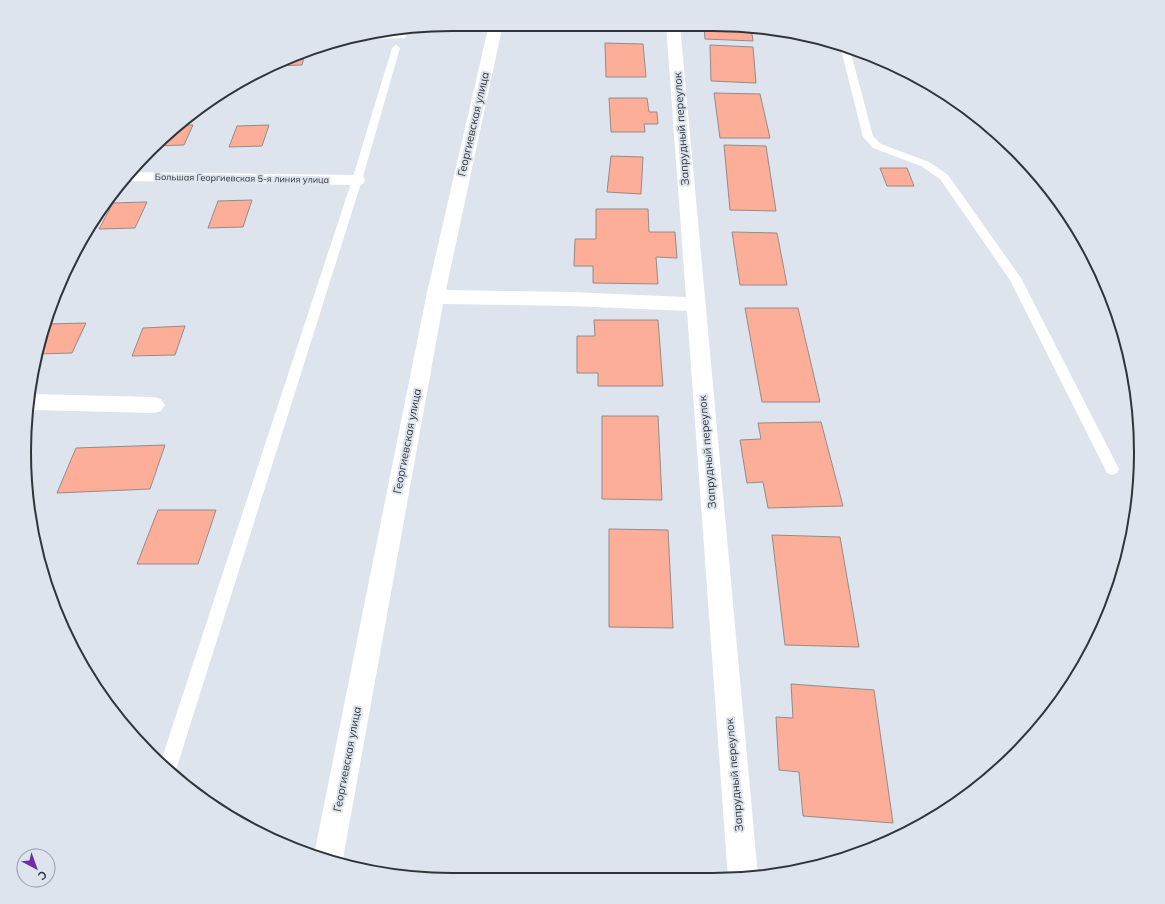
<svg xmlns="http://www.w3.org/2000/svg" width="1165" height="904" font-family="Mulish,sans-serif">
<style>
.building{fill:#fcae99;stroke:#978a87}
.lines{fill:none;stroke-linecap:round;stroke-linejoin:round}
.lane{fill:#fff;fill-rule:evenodd}
.street{fill:#fff;fill-rule:evenodd}
.labels{text-anchor:middle;dominant-baseline:central;stroke-width:4;stroke-linejoin:round;paint-order:stroke}
.far-street-label{font-size:9px;fill:#313438;stroke:#dde4ee}
.street-label{font-size:11px;fill:#313438;stroke:#dde4ee}
.rim{fill:none;stroke:#313438;stroke-width:2}
</style>
<rect width="100%" height="100%" fill="#dde4ee"/>
<!-- building -->
<path class="building" d="M609 24 640 25V31L609 30Z
M704 25H739V27H751L753 41 705 39Z
M605 43 643 44 646 77H606Z
M710 45 753 47 756 83 711 81Z
M305 53 302 65 276 66Z
M714 93 760 94 770 138H720Z
M609 98H647L649 112H657L658 124H644L645 132H611Z
M181 125H193L184 145 154 146Z
M269 125 262 146 229 147 237 126Z
M724 145 766 146 776 211 730 210Z
M611 156 643 157 641 194 607 192Z
M880 168H907L914 186H887Z
M252 200 243 227 208 228 218 201Z
M147 202 135 228 99 229 113 203Z
M596 209H648L649 232H675L677 258 656 257 658 284 593 283V266H574L575 239H596Z
M732 232 777 233 787 285H740Z
M745 308H798L820 402H762Z
M594 320H658L663 386H598V373H577V336H595Z
M86 323 72 353 37 354 38 343 48 324Z
M185 326 175 355 132 356 143 328Z
M602 416H658L662 500 602 499Z
M821 422 843 506 768 508 763 482 747 483 740 440 761 439 758 423Z
M165 445 150 489 57 493 76 448Z
M158 510H216L198 564H137Z
M609 529 668 530 673 628 609 627Z
M772 535 840 537 859 647 785 645Z
M791 684 874 690 893 823 803 816 799 772 779 770 776 717 793 718Z"/>
<g class="lines">
<!-- lane -->
<path class="lane" d="M396 45 400 48 362 180 175 773 161 761 352 180 392 48Z
M840 45 849 46 873 136 881 144 929 162 948 175 1021 278 1117 465 1119 469 1117 473 1112 475 1107 473 1010 280 940 179 921 166 873 148 863 137Z"/>
<!-- street -->
<path class="street" d="M489 24H503L446 290 570 292 686 297 666 25H680L758 876 741 879H728L687 311 570 306 443 304 343 859 341 863 314 855 426 297Z
M400 31 405 32 407 35 405 38 370 39 365 38 364 36Z
M132 172 357 175 363 176 365 180 363 184 357 185 125 181Z
M32 394 154 397 161 399 165 405 161 411 154 413 31 410H30Z"/>
</g>
<g class="labels">
<!-- far-street labels -->
<g class="far-street-label">
<text transform="translate(242 178) rotate(1)">Большая Георгиевская 5-я линия улица</text>
</g>
<!-- street labels -->
<g class="street-label">
<text transform="translate(473 124) rotate(-77)">Георгиевская улица</text>
<text transform="translate(681 129) rotate(-94)">Запрудный переулок</text>
<text transform="translate(407 441) rotate(-79)">Георгиевская улица</text>
<text transform="translate(707 452) rotate(-95)">Запрудный переулок</text>
<text transform="translate(347 759) rotate(-79)">Георгиевская улица</text>
<text transform="translate(734 775) rotate(-95)">Запрудный переулок</text>
</g>
</g>
<!-- crop -->
<path d="M0 0H1165V904H0ZM452 31H713A421 421 0 0 1 1134 452V452A421 421 0 0 1 713 873H452A421 421 0 0 1 31 452V452A421 421 0 0 1 452 31Z" fill="#dde4ee" fill-rule="evenodd"/>
<path class="rim" d="M452 31H713A421 421 0 0 1 1134 452V452A421 421 0 0 1 713 873H452A421 421 0 0 1 31 452V452A421 421 0 0 1 452 31Z"/>
<!-- north arrow -->
<g transform="translate(36 868) rotate(139)"><circle r="19" fill="#dde4ee" stroke="#989ea5"/>
<path d="M0-3L7 15L0 10L-7 15Z" fill="#702ea2"/>
<text y="-6" font-size="11" font-weight="bold" text-anchor="middle" fill="#313438">С</text>
</g>
</svg>
